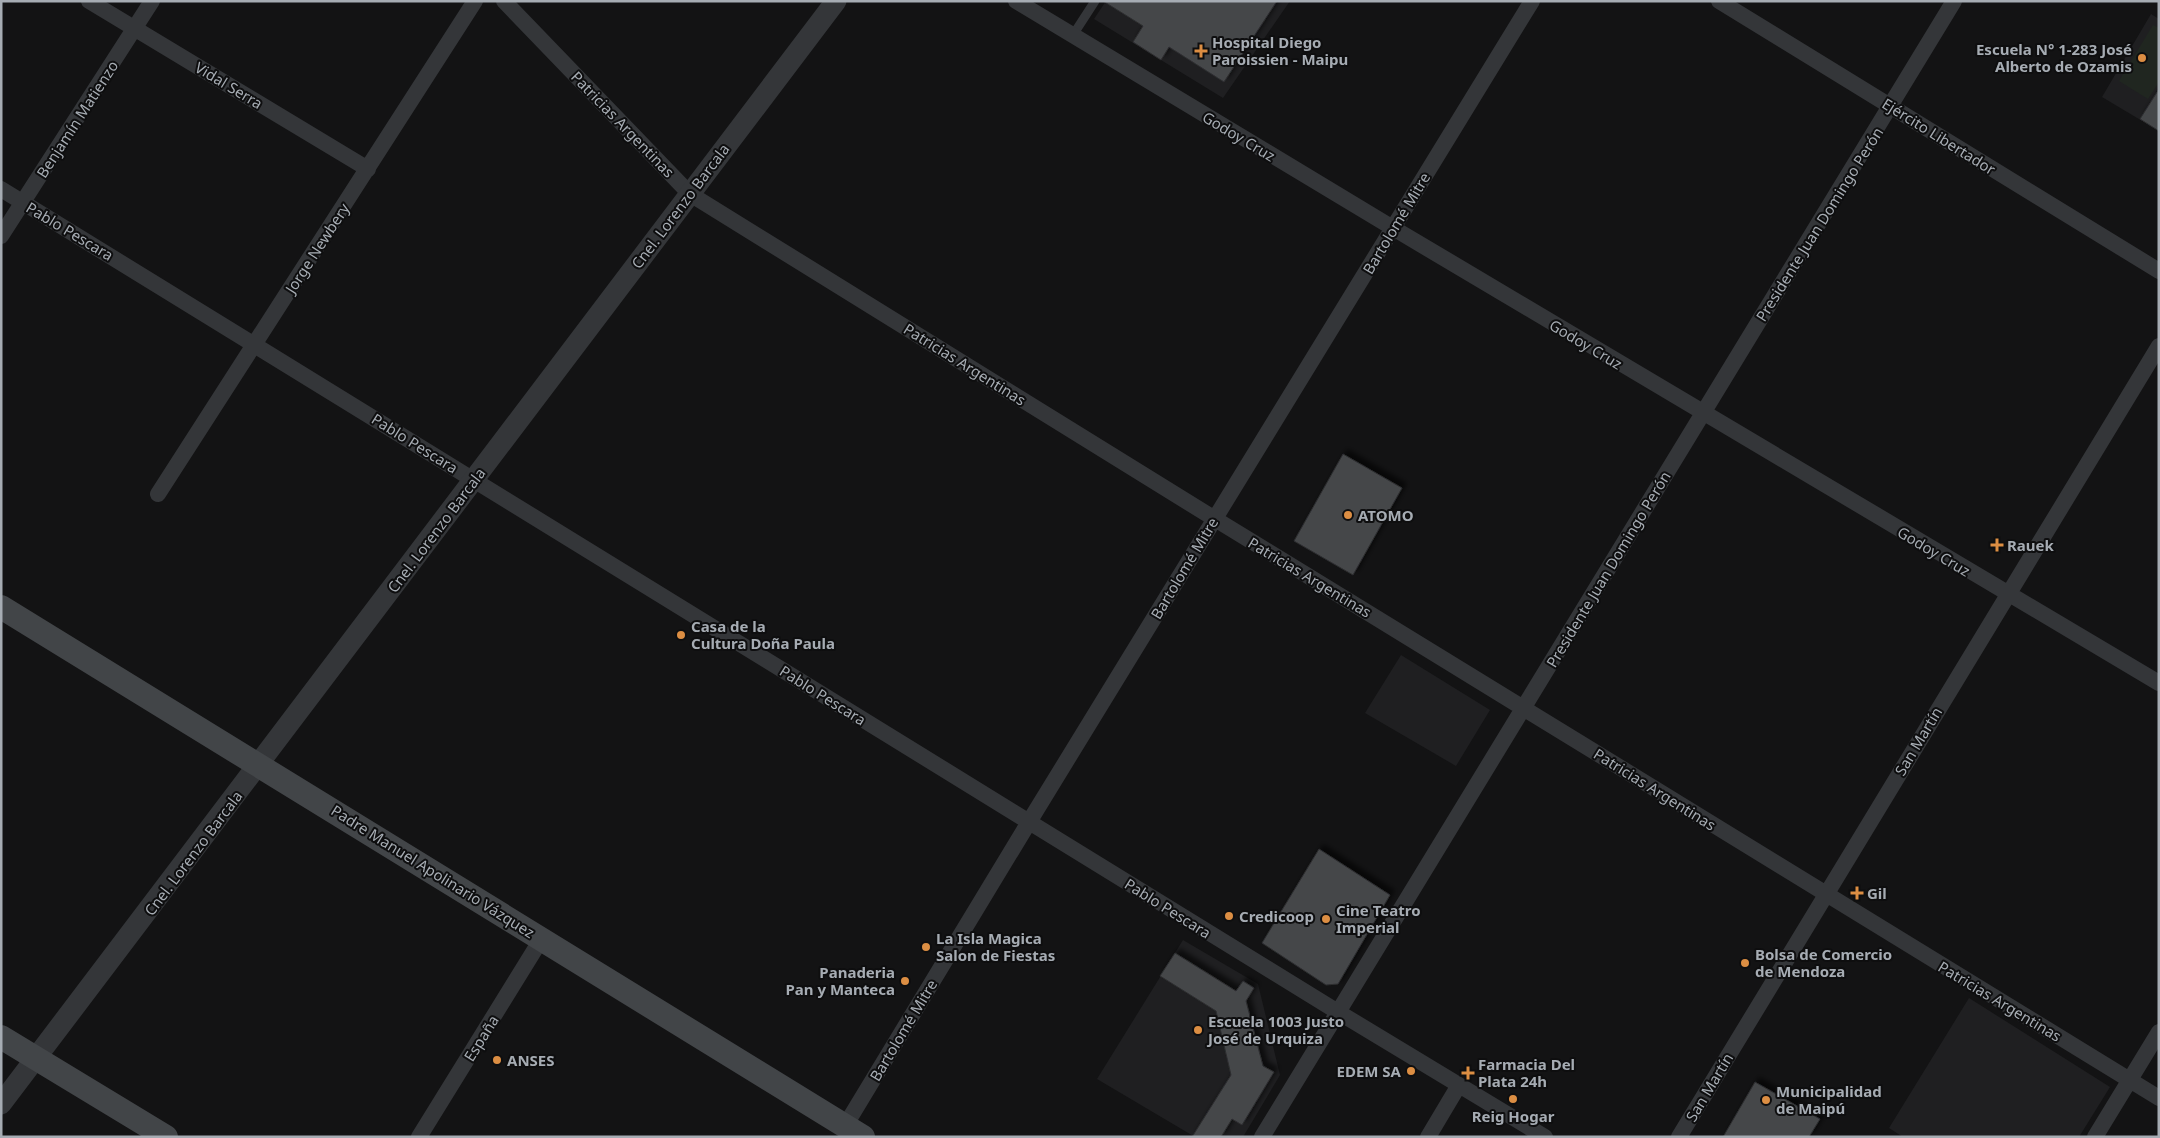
<svg xmlns="http://www.w3.org/2000/svg" width="2160" height="1138" font-family="'Noto Sans',sans-serif">
<style>
.built{fill:#1f1f21}
.green{fill:#202620}
.building{fill:#454649;stroke:#2d2e30;filter:url(#shadow)}
.lines{fill:none;stroke-linecap:round;stroke-linejoin:round}
.service{stroke:#343639;stroke-width:9}
.minor{stroke:#343639;stroke-width:16}
.tertiary{stroke:#343639;stroke-width:21}
.secondary{stroke:#424548;stroke-width:24}
.poi-dot{fill:#dc8e43;stroke:#0e0e0f;stroke-width:2}
.labels{text-anchor:middle;dominant-baseline:central;stroke-width:4;stroke-linejoin:round;paint-order:stroke}
.poi-label{font-size:15px;font-weight:bold;fill:#a6acb3;stroke:#0e0e0f;text-anchor:start}
.street-label{font-size:15px;fill:#a6acb3;stroke:#0e0e0f}
</style>
<defs>
<filter id="shadow"><feDropShadow dx="4.5" dy="-4.5" stdDeviation="2.5" flood-color="#0009"/></filter>
</defs>
<rect width="100%" height="100%" fill="#131314"/>
<!-- built -->
<path class="built" d="M1106 1H1290L1223 98 1094 19Z
M2151 14 2159 19V131L2102 97Z
M1401 655 1490 710 1456 766 1365 713Z
M1183 940 1258 984 1280 1075 1243 1137H1195L1097 1079Z
M1969 998 2110 1087 2079 1137H1903L1889 1128Z"/>
<!-- green -->
<path class="green" d="M2153 25 2159 28V82L2148 99 2119 81Z"/>
<!-- building -->
<path class="building" d="M1103 1H1277L1224 82 1169 47 1161 60 1133 42 1143 26Z
M2159 89V131L2140 119Z
M1343 454 1402 488 1353 575 1294 541Z
M1319 849 1390 895 1338 984 1326 985 1262 943Z
M1175 953 1236 991 1243 981 1254 988 1246 1001 1263 1066 1274 1072 1242 1125 1232 1119 1221 1137H1192L1231 1075 1216 1011 1160 976Z
M1755 1082 1820 1119 1809 1137H1723Z"/>
<g class="lines">
<!-- service -->
<path class="service" d="M1073 35 1095 1"/>
<!-- minor -->
<path class="minor" d="M89 1 368 169
M504 1 690 194 1215 519 2159 1098
M1016 1 1393 228 2159 683
M1719 1 2159 271
M1 189 1338 1012 1545 1137
M1 236 152 1
M158 494 475 1
M845 1126 1029 822 1532 1
M419 1137 542 938
M1262 1137 1954 1
M1428 1137 1459 1085
M1679 1137 2159 346
M2095 1137 2159 1032"/>
<!-- tertiary -->
<path class="tertiary" d="M1 1104 836 1"/>
<!-- secondary -->
<path class="secondary" d="M1 607 863 1137
M1 1037 166 1137"/>
</g>
<!-- markers -->
<g class="poi-dot">
<path d="M1198.5 43.5h5v5h5v5h-5v5h-5v-5h-5v-5h5z"/>
<circle cx="2142" cy="58" r="5"/>
<circle cx="1348" cy="515" r="5"/>
<path d="M1994.5 537.5h5v5h5v5h-5v5h-5v-5h-5v-5h5z"/>
<circle cx="681" cy="635" r="5"/>
<path d="M1854.5 885.5h5v5h5v5h-5v5h-5v-5h-5v-5h5z"/>
<circle cx="1229" cy="916" r="5"/>
<circle cx="1326" cy="919" r="5"/>
<circle cx="926" cy="947" r="5"/>
<circle cx="1745" cy="963" r="5"/>
<circle cx="905" cy="981" r="5"/>
<circle cx="1198" cy="1030" r="5"/>
<circle cx="497" cy="1060" r="5"/>
<circle cx="1411" cy="1071" r="5"/>
<path d="M1465.5 1065.5h5v5h5v5h-5v5h-5v-5h-5v-5h5z"/>
<circle cx="1513" cy="1099" r="5"/>
<circle cx="1766" cy="1100" r="5"/>
</g>
<g class="labels">
<!-- poi labels -->
<g class="poi-label">
<text x="1212" y="42">Hospital Diego<tspan x="1212" dy="17">Paroissien - Maipu</tspan></text>
<text x="2132" y="49" text-anchor="end">Escuela N° 1-283 José<tspan x="2132" dy="17">Alberto de Ozamis</tspan></text>
<text x="1358" y="515">ATOMO</text>
<text x="2007" y="545">Rauek</text>
<text x="691" y="626">Casa de la<tspan x="691" dy="17">Cultura Doña Paula</tspan></text>
<text x="1867" y="893">Gil</text>
<text x="1336" y="910">Cine Teatro<tspan x="1336" dy="17">Imperial</tspan></text>
<text x="1239" y="916">Credicoop</text>
<text x="936" y="938">La Isla Magica<tspan x="936" dy="17">Salon de Fiestas</tspan></text>
<text x="1755" y="954">Bolsa de Comercio<tspan x="1755" dy="17">de Mendoza</tspan></text>
<text x="895" y="972" text-anchor="end">Panaderia<tspan x="895" dy="17">Pan y Manteca</tspan></text>
<text x="1208" y="1021">Escuela 1003 Justo<tspan x="1208" dy="17">José de Urquiza</tspan></text>
<text x="507" y="1060">ANSES</text>
<text x="1478" y="1064">Farmacia Del<tspan x="1478" dy="17">Plata 24h</tspan></text>
<text x="1401" y="1071" text-anchor="end">EDEM SA</text>
<text x="1776" y="1091">Municipalidad<tspan x="1776" dy="17">de Maipú</tspan></text>
<text x="1513" y="1116" text-anchor="middle">Reig Hogar</text>
</g>
<!-- street labels -->
<g class="street-label">
<text transform="translate(229 85) rotate(31)">Vidal Serra</text>
<text transform="translate(77 119) rotate(-57)">Benjamín Matienzo</text>
<text transform="translate(623 124) rotate(46)">Patricias Argentinas</text>
<text transform="translate(1239 136) rotate(31)">Godoy Cruz</text>
<text transform="translate(1939 136) rotate(32)">Ejército Libertador</text>
<text transform="translate(680 206) rotate(-53)">Cnel. Lorenzo Barcala</text>
<text transform="translate(1396 223) rotate(-59)">Bartolomé Mitre</text>
<text transform="translate(1819 224) rotate(-58)">Presidente Juan Domingo Perón</text>
<text transform="translate(70 231) rotate(31)">Pablo Pescara</text>
<text transform="translate(317 248) rotate(-57)">Jorge Newbery</text>
<text transform="translate(1586 344) rotate(31)">Godoy Cruz</text>
<text transform="translate(965 364) rotate(32)">Patricias Argentinas</text>
<text transform="translate(415 443) rotate(32)">Pablo Pescara</text>
<text transform="translate(436 530) rotate(-53)">Cnel. Lorenzo Barcala</text>
<text transform="translate(1934 551) rotate(31)">Godoy Cruz</text>
<text transform="translate(1184 568) rotate(-59)">Bartolomé Mitre</text>
<text transform="translate(1608 569) rotate(-59)">Presidente Juan Domingo Perón</text>
<text transform="translate(1310 577) rotate(31)">Patricias Argentinas</text>
<text transform="translate(823 695) rotate(32)">Pablo Pescara</text>
<text transform="translate(1918 741) rotate(-59)">San Martín</text>
<text transform="translate(1655 789) rotate(32)">Patricias Argentinas</text>
<text transform="translate(193 853) rotate(-53)">Cnel. Lorenzo Barcala</text>
<text transform="translate(433 871) rotate(32)">Padre Manuel Apolinario Vázquez</text>
<text transform="translate(1168 908) rotate(32)">Pablo Pescara</text>
<text transform="translate(2000 1001) rotate(31)">Patricias Argentinas</text>
<text transform="translate(903 1030) rotate(-59)">Bartolomé Mitre</text>
<text transform="translate(481 1038) rotate(-58)">España</text>
<text transform="translate(1709 1087) rotate(-59)">San Martín</text>
</g>
</g>
<!-- border -->
<rect width="2160" height="1138" fill="none" stroke="#a6acb3" stroke-width="5"/>
</svg>
